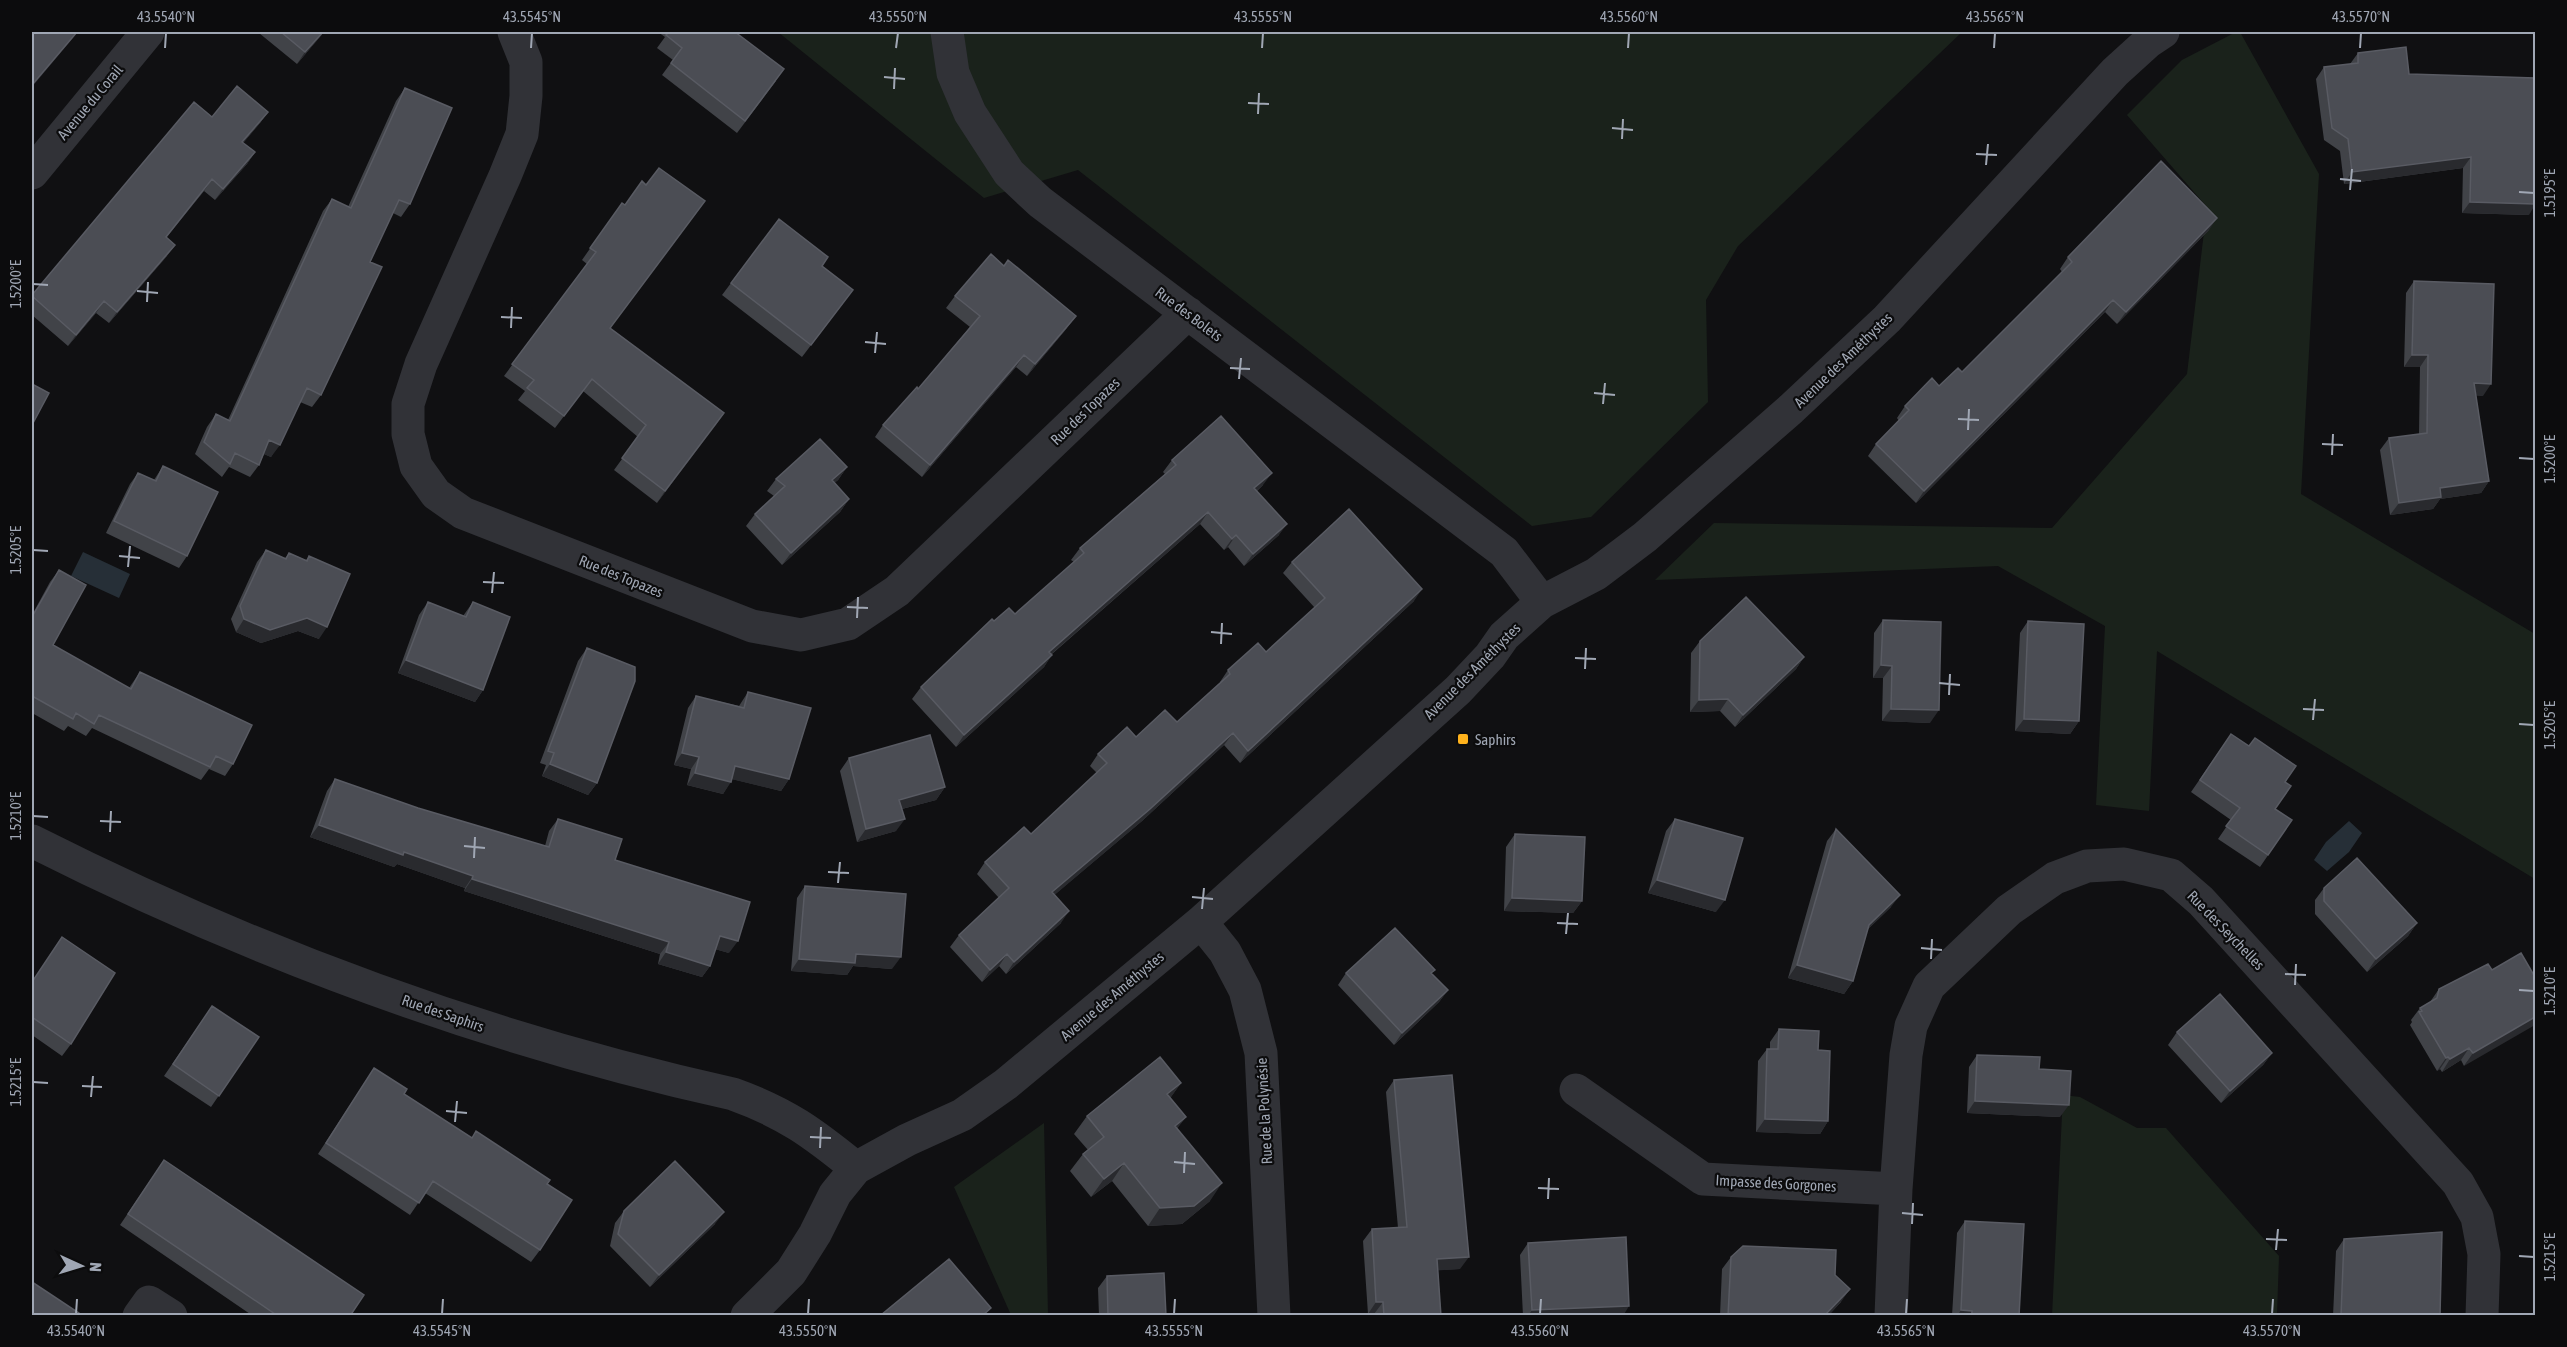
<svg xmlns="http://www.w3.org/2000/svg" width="2567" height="1347" font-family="'Asap Condensed',sans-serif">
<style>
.green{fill:#1a221b}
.water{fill:#262f37}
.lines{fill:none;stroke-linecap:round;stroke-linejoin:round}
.minor{stroke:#313237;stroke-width:33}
.wall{fill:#414348}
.shaded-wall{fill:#292a2e}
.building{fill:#4b4d54;stroke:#595b63;stroke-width:1.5}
.ticks{fill:none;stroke:#a0a7b4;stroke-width:2}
.poi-dot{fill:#ffb21c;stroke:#0c0c0d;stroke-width:2}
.labels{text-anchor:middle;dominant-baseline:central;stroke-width:4.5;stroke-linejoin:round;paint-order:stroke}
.street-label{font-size:15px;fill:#a0a7b4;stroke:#0c0c0d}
.poi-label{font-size:15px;fill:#a0a7b4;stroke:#0c0c0d;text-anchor:start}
.neatline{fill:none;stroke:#a0a7b4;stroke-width:2}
.ticks-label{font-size:15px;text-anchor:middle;fill:#a0a7b4}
</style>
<rect width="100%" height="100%" fill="#101012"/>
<!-- green -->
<path class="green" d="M778 32H1962L1738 246 1706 300 1708 402 1591 517 1532 526 1078 170 984 198Z
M2236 32H2240L2319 174 2301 494 2535 634V879L2157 651 2149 811 2096 805 2105 626 1998 566 1655 580 1714 523 2052 528 2187 374 2207 207 2127 115 2182 60Z
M2063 1095 2080 1097 2137 1128H2166L2279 1256 2277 1315 2052 1316Z
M1044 1123 1048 1315H1011L954 1187Z"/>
<!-- water -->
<path class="water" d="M83 552 130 574 119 598 71 576Z
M2349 821 2362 833 2349 852 2327 871 2314 860 2326 842Z"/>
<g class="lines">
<!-- minor -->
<path class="minor" d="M514 32 526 62V96L522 134 505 176 421 364 408 404V434L416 466 436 494 463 513 752 626 801 635 848 624 897 591 1188 313
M947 32 953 73 970 113 1009 173 1040 202 1504 552 1542 602
M32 173 148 32
M32 841C254 953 490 1040 733 1094 786 1113 813 1133 856 1168
M1201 922 1225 952 1245 990 1261 1053 1274 1316
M1576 1090 1703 1179 1896 1189
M139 1316 149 1302 171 1316
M747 1316 791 1272 815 1234 835 1194 856 1168 907 1140 962 1115 1006 1084 1201 922 1458 690 1490 656 1504 636 1542 602 1596 574 1645 537 1791 409 1887 319 2115 72 2148 42 2163 32
M1891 1316 1896 1189 1906 1055 1911 1026 1929 986 2009 910 2055 878 2087 866 2124 864 2171 875 2201 901 2458 1183 2477 1217 2484 1254 2482 1316"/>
</g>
<!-- wall -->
<path class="wall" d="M260 32H324L297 64 259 33Z
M658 32H735L776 81 737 133 662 75 673 60 657 48 665 37Z
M2358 53 2409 74 2529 215 2462 213 2463 168 2344 184 2340 151 2324 140 2316 79 2324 67 2350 64Z
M405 88 410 204 401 217 393 213 370 262 321 395 312 407 300 402 271 457 264 454 259 465 250 477 229 467 222 477 195 454 207 427 216 414 228 420 323 211 332 199 348 207 396 101Z
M268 112 260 123 243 143 255 152 247 164 215 200 204 191 166 237 167 256 109 323 96 313 68 346 32 315V295L212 117Z
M622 203 611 329 724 413 657 503 614 470 638 437 583 391 555 428 518 400 525 391 504 376 587 264 582 260Z
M2209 230 2117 324 2105 312 1916 503 1868 456 1876 444 1899 421 1897 418 1905 406 1962 372 2062 272 2060 269 2068 257Z
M822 266 853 290 802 357 722 295 731 283Z
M2414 281 2483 396 2476 395 2489 481 2481 493 2440 499 2433 509 2390 515 2380 450 2389 438 2419 434 2420 367H2404L2406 293Z
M955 296 1067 328 1027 376 1016 367 922 477 875 437 883 425 918 389 970 327 946 308Z
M1172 460 1263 485 1257 491 1279 535 1244 566 1228 547 1224 550 1200 524 1052 654 1044 667 956 747 912 699 921 687 994 621 1015 614 1074 562 1071 560 1080 548 1165 474 1163 472Z
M163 466 187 556 179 568 106 533 130 484 138 473 154 480Z
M847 467 838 480 834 483 849 499 840 512 782 565 746 526 755 514 774 496 767 491 776 479Z
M266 550 285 558 289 553 306 560 309 556 319 639 298 631 261 643 236 632 231 619 257 562Z
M1292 562 1414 601 1240 763 1224 745 1142 821 1054 895 1061 923 1006 974 999 966 982 982 950 947 959 935 999 898 977 874 985 862 1031 834 1097 773 1090 766 1098 754 1136 737 1177 722 1220 683V682L1228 670 1266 652 1315 608 1283 573Z
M59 570 53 645 129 688 140 672 233 764 225 776 209 769 201 780 92 728 86 736 68 726 64 731 32 713V615L50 582Z
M428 602 463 616 473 602 483 690 475 702 398 673 419 615Z
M1883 620 1930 723 1882 721 1883 678H1873L1874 633Z
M2028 621 2079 721 2070 734 2015 731 2020 633Z
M1700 641 1804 657 1796 669 1735 727 1720 711 1690 712 1691 653Z
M587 648 597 783 588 795 542 776 546 765 540 763 578 661Z
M748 692 789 779 781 791 732 779 723 794 687 785 691 769 674 765 688 708 696 696 739 706Z
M2231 734 2285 782 2275 809 2292 820 2260 867 2218 839 2231 820 2191 792Z
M849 758 945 787 936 800 902 809 896 831 857 842 840 771Z
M335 779 418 808 545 846 549 831 558 819 615 860 729 953 715 949 710 966 702 977 658 964 660 954 464 891 465 888 397 864 394 867 310 837 327 791Z
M1675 819 1716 912 1648 893 1666 831Z
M1836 829 1891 907 1867 930 1853 981 1844 994 1788 978 1827 841Z
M1515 834 1582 901 1573 913 1504 911 1506 847Z
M805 886 892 969 853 966 847 975 791 971 797 898Z
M2324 888 2417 923 2408 936 2367 972 2315 914V900Z
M2492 970 2535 977 2464 1066 2461 1060 2442 1072 2440 1069 2437 1071 2410 1025 2412 1022 2411 1020 2420 1008 2430 1002 2439 989Z
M1346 973 1432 974 1448 990 1439 1002 1394 1045 1338 985Z
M32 982 71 1044 62 1056 32 1035Z
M212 1006 259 1037 211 1107 164 1076Z
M1779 1029 1818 1050 1828 1121 1820 1134 1756 1132 1758 1061 1767 1049H1770V1042Z
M2177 1032 2272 1053 2263 1065 2221 1103 2168 1045Z
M1977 1055 2039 1069 2060 1117 1967 1113 1969 1067Z
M374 1068 404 1094 472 1138 547 1184 540 1250 531 1262 425 1193 410 1215 318 1154Z
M1394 1080 1460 1269 1438 1270 1441 1316H1374V1314H1368L1363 1241 1372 1229 1398 1228 1386 1092Z
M1181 1083 1170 1098 1186 1117 1177 1128 1210 1201 1182 1224 1148 1226 1112 1181 1091 1197 1070 1171 1083 1154 1088 1150 1074 1134 1087 1116Z
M164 1160 350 1316H253L120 1225Z
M624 1211 715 1224 650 1287 610 1246 615 1223Z
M1965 1221 2019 1316H1952L1957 1233Z
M2344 1239 2440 1316H2333L2336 1251Z
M1528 1243 1623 1316H1523L1520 1255Z
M1731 1257 1835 1275 1841 1302 1828 1316H1720L1722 1269Z
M1107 1276 1166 1316H1099L1098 1288Z"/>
<!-- shaded-wall -->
<path class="shaded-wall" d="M77 32H78L32 87V85Z
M323 32H324L297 64 305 52Z
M268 112 260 123 234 154 242 142Z
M255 152 247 164 215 200 223 189Z
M2471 157 2463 168 2344 184 2352 172Z
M212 179 204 191 158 248 166 237Z
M2470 202 2535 204V205L2529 215 2462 213Z
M2217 218 2209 230 2117 324 2126 312Z
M175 245 167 256 109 323 117 312Z
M2113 300 2105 312 1916 503 1924 491Z
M104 301 96 313 68 346 76 335Z
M1076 316 1067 328 1027 376 1035 364Z
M1024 355 1016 367 922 477 930 465Z
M2412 355H2428L2420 367H2404Z
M2474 383 2491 384 2483 396 2466 395Z
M724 413 716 425 657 503 665 491Z
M269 440 280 445 271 457 261 453Z
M847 467 838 480 823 493 832 480Z
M1272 473 1263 485 1246 500 1254 488Z
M2489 481 2481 493 2440 499 2433 509 2390 515 2399 503 2440 488Z
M849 499 840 512 782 565 791 553Z
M1208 512 1200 524 1041 663 1049 652Z
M1287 524 1279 535 1244 566 1253 554Z
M1236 535 1228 547 1224 550 1232 539Z
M1422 589 1414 601 1240 763 1248 751Z
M307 618 327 627 319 639 298 631 261 643 236 632 244 619Z
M1052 655 1044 667 956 747 964 735Z
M1804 657 1796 669 1735 727 1743 715Z
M406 660 483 690 475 702 398 673Z
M1881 665 1892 666 1883 678H1873Z
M1728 699 1720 711 1690 712 1699 700Z
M1891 709 1939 710 1930 723 1882 721Z
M2024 719 2079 721 2070 734 2015 731Z
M1233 733 1224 745 1142 821 1044 904 1052 892Z
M682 753 699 757 691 769 674 765Z
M550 764 597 783 588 795 542 776Z
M735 766 789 779 781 791 727 778Z
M695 773 731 782 723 794 687 785Z
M945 787 936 800 890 812 899 800Z
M905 819 896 831 857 842 866 829Z
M319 825 404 852 473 876 465 888 397 864 394 867 310 837Z
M472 879 669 942 660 954 464 891Z
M1657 880 1725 900 1716 912 1648 893Z
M1900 895 1891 907 1860 937 1869 925Z
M1512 898 1582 901 1573 913 1504 911Z
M1069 911 1061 923 1006 974 1014 962Z
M2417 923 2408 936 2367 972 2376 959Z
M720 936 738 941 729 953 711 948Z
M666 952 710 966 702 977 658 964Z
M856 954 901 957 892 969 853 966 847 975 791 971 799 959Z
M1007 954 999 966 982 982 990 970Z
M1797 965 1853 981 1844 994 1788 978Z
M1448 990 1439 1002 1394 1045 1402 1033Z
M2535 1017V1025L2464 1066 2473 1053Z
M2469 1048 2461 1060 2442 1072 2450 1059Z
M2272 1053 2263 1065 2221 1103 2230 1091Z
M2448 1057 2440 1069 2437 1071 2446 1058Z
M1181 1083 1169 1100 1167 1094Z
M1975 1101 2069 1105 2060 1117 1967 1113Z
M1186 1117 1173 1134 1175 1126Z
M1765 1119 1828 1121 1820 1134 1756 1132Z
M1124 1163 1112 1181 1091 1197 1104 1179Z
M1222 1183 1210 1201 1182 1224 1148 1226 1160 1208Z
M724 1212 715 1224 650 1287 659 1275Z
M1469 1257 1460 1269 1429 1271 1437 1259Z
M1850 1289 1841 1302 1828 1316H1824Z
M1376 1302H1383L1374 1314H1368Z
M1629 1306 1623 1316H1528L1532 1310Z
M1961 1310 1972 1311 1969 1316H1957Z"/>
<!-- building -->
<path class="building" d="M32 32H77L32 85Z
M281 32H323L305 52Z
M669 32H735L784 69 745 121 671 63 682 48 666 35Z
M2406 47 2409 74 2535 78V204L2470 202 2471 157 2352 172 2348 139 2332 128 2324 67 2358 63V53Z
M237 86 268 112 242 142 255 152 223 189 212 179 166 237 175 245 117 312 104 301 76 335 32 296V295L194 102 212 117Z
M405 88 452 108 410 204 399 200 370 262 382 267 321 395 307 388 280 445 269 440 259 465 235 453 230 464 204 442 216 414 230 421 332 199 351 208Z
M2161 161 2217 218 2126 312 2113 300 1924 491 1876 444 1909 410 1905 406 1932 378 1939 386 1958 368 1962 372 2072 262 2068 257Z
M659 168 705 201 610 328 724 413 665 491 622 458 646 425 592 379 564 416 527 388 534 380 512 364 596 252 590 248 622 203 625 205 642 181 646 185Z
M779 219 828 257 822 266 853 290 811 345 731 283Z
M991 254 1004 266 1008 260 1076 316 1035 364 1024 355 930 465 883 425 917 387 918 389 980 316 955 296Z
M2414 281 2494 284 2491 384 2474 383 2489 481 2440 488 2441 497 2399 503 2389 438 2427 433 2428 355H2412Z
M32 384 49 393 32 425Z
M1221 416 1272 473 1254 488 1287 524 1253 554 1236 535 1232 539 1208 512 1049 652 1052 655 964 735 921 687 992 619 994 621 1009 608 1015 614 1084 553 1080 548 1176 465 1172 460Z
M820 439 847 467 832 480 849 499 791 553 755 514 785 486 776 479Z
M163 466 218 492 187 556 114 521 138 473 156 481Z
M1349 509 1422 589 1248 751 1233 733 1150 809 1052 892 1069 911 1014 962 1007 954 990 970 959 935 1009 888 985 862 1024 827 1031 834 1107 763 1098 754 1127 727 1136 737 1165 710 1177 722 1230 674 1228 670 1258 643 1266 652 1325 598 1292 562Z
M266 550 286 559 289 553 307 561 309 556 350 574 327 627 307 618 270 630 244 619 240 606Z
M59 570 86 585 53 645 131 689 140 672 252 725 233 764 216 756 210 767 99 715 94 724 76 713 73 719 32 696V617Z
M1746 597 1804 657 1743 715 1728 699 1699 700 1700 641Z
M428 602 466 617 473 602 510 617 483 690 406 660Z
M1883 620 1941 622 1939 710 1891 709 1892 666 1881 665Z
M2028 621 2084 624 2079 721 2024 719Z
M587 648 635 667V681L597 783 550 764 554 753 548 751Z
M748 692 811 708 789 779 735 766 731 782 695 773 699 757 682 753 696 696 744 708Z
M2231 734 2249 746 2255 738 2296 766 2285 782 2291 786 2275 809 2292 820 2268 855 2226 826 2240 808 2200 780Z
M930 735 945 787 899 800 905 819 866 829 849 758Z
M335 779 418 808 549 847 558 819 622 839 615 860 750 902 738 941 720 936 710 966 666 952 669 942 472 879 473 876 404 852 403 855 319 825Z
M1675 819 1743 838 1725 900 1657 880Z
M1836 829 1900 895 1869 925 1853 981 1797 965Z
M1515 834 1585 837 1582 901 1512 898Z
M2357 858 2417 923 2376 959 2324 901V888Z
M805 886 906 894 901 957 856 954 855 963 799 959Z
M1395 928 1435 970 1431 973 1448 990 1402 1033 1346 973Z
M62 937 115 973 71 1044 32 1017V982Z
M2521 953 2535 977V1017L2473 1053 2469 1048 2450 1059 2448 1057 2446 1058 2419 1012 2422 1011 2420 1008 2437 998 2439 989 2488 964 2492 970Z
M2220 994 2272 1053 2230 1091 2177 1032Z
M212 1006 259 1037 219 1096 173 1064Z
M1779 1029 1819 1031 1818 1050 1830 1051 1828 1121 1765 1119 1767 1049H1778Z
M1977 1055 2040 1057 2039 1069 2071 1071 2069 1105 1975 1101Z
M1160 1057 1181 1083 1167 1094 1186 1117 1175 1126 1222 1183 1194 1206 1160 1208 1124 1163 1104 1179 1083 1154 1104 1137 1087 1116Z
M374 1068 407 1089 404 1094 472 1138 476 1131 550 1180 547 1184 572 1200 540 1250 433 1181 419 1203 326 1143Z
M1452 1075 1469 1257 1437 1259 1441 1316H1384L1383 1302H1376L1372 1229 1407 1227 1394 1080Z
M164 1160 364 1295 350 1316H278L128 1214Z
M675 1161 724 1212 659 1275 618 1234 624 1211Z
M1965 1221 2024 1224 2019 1316H1972V1311L1961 1310Z
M2442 1232 2440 1316H2341L2344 1239Z
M1626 1237 1629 1306 1532 1310 1528 1243Z
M1743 1246 1836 1250 1835 1275 1850 1289 1824 1316H1728L1731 1257Z
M949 1259 991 1308 982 1316 881 1315Z
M1164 1273 1166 1316H1108L1107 1276Z
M32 1282 79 1313 78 1316H32Z"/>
<!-- ticks -->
<path class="ticks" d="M165 48 166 33M531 48 532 33M896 48 898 33M1262 48 1263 33M1628 48 1629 33M1994 48 1995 33M2360 48 2361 33M884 77 905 79M894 89 895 68M1248 103 1269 104M1258 114 1259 93M1612 128 1633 130M1622 139 1623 119M1976 154 1997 155M1986 165 1988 144M2340 179 2361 181M2350 190 2352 169M2519 192 2534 193M33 284 48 285M137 291 158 293M147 302 148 282M501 317 522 318M511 328 512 307M865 342 886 344M875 353 877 332M1230 368 1250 369M1239 379 1241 358M1594 393 1615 395M1603 404 1605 383M1958 419 1979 420M1968 430 1969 409M2322 444 2343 445M2332 455 2333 434M2519 458 2534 459M33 550 48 551M119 556 140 558M128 567 130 546M483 582 504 583M492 593 494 572M847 607 868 608M857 618 858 597M1211 632 1232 634M1221 644 1222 623M1575 658 1596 659M1585 669 1586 648M1939 683 1960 685M1949 695 1950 674M2303 709 2324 710M2313 720 2315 699M2519 724 2534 725M33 816 48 817M100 821 121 822M110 832 111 811M464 846 485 848M474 858 475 837M828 872 849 873M838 883 840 862M1192 897 1213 899M1202 909 1204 888M1557 923 1578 924M1566 934 1568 913M1921 948 1942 950M1931 959 1932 939M2285 974 2306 975M2295 985 2296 964M2519 990 2534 991M33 1082 48 1083M82 1086 102 1087M91 1097 93 1076M446 1111 467 1113M455 1122 457 1101M810 1137 831 1138M820 1148 821 1127M1174 1162 1195 1164M1184 1173 1185 1152M1538 1188 1559 1189M1548 1199 1549 1178M1902 1213 1923 1215M1912 1224 1913 1203M2266 1239 2287 1240M2276 1250 2278 1229M2519 1256 2534 1257M76 1314 77 1299M442 1314 443 1299M808 1314 809 1299M1174 1314 1175 1299M1540 1314 1541 1299M1906 1314 1907 1299M2272 1314 2273 1299"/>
<!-- markers -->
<rect class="poi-dot" x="1457" y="733" width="12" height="12" rx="3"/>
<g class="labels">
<!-- street labels -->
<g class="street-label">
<text transform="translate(90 102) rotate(-50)">Avenue du Corail</text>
<text transform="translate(1189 314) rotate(37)">Rue des Bolets</text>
<text transform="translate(1843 360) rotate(-44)">Avenue des Améthystes</text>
<text transform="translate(1085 411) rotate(-44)">Rue des Topazes</text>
<text transform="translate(621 576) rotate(22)">Rue des Topazes</text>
<text transform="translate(1472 671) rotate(-45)">Avenue des Améthystes</text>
<text transform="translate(2226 930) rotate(46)">Rue des Seychelles</text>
<text transform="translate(1112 996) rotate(-40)">Avenue des Améthystes</text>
<text transform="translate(443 1013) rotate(19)">Rue des Saphirs</text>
<text transform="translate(1264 1111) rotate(-93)">Rue de la Polynésie</text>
<text transform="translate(1776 1183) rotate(3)">Impasse des Gorgones</text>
</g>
<!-- poi labels -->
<g class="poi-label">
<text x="1475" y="739">Saphirs</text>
</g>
</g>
<!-- border -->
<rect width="2567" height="1347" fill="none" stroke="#0c0c0d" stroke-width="66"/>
<!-- north arrow -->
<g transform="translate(81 1266) rotate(94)" stroke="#0c0c0d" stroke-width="4.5" paint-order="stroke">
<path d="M0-4.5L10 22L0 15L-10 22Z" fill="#a0a7b4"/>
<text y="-9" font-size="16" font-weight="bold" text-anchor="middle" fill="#a0a7b4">N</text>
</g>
<rect x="33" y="33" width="2501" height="1281" class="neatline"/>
<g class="ticks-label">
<text x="166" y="22">43.5540°N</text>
<text x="532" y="22">43.5545°N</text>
<text x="898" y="22">43.5550°N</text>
<text x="1263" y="22">43.5555°N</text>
<text x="1629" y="22">43.5560°N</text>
<text x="1995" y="22">43.5565°N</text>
<text x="2361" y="22">43.5570°N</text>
<text transform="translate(2550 193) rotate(-90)" y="5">1.5195°E</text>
<text transform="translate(16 284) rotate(-90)" y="5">1.5200°E</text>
<text transform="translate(2550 459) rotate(-90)" y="5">1.5200°E</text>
<text transform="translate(16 550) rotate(-90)" y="5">1.5205°E</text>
<text transform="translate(2550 725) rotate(-90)" y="5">1.5205°E</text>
<text transform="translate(16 816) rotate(-90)" y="5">1.5210°E</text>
<text transform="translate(2550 991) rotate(-90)" y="5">1.5210°E</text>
<text transform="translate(16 1082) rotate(-90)" y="5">1.5215°E</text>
<text transform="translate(2550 1257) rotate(-90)" y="5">1.5215°E</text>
<text x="76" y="1336">43.5540°N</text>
<text x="442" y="1336">43.5545°N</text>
<text x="808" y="1336">43.5550°N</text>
<text x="1174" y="1336">43.5555°N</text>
<text x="1540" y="1336">43.5560°N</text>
<text x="1906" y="1336">43.5565°N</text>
<text x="2272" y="1336">43.5570°N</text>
</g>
</svg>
